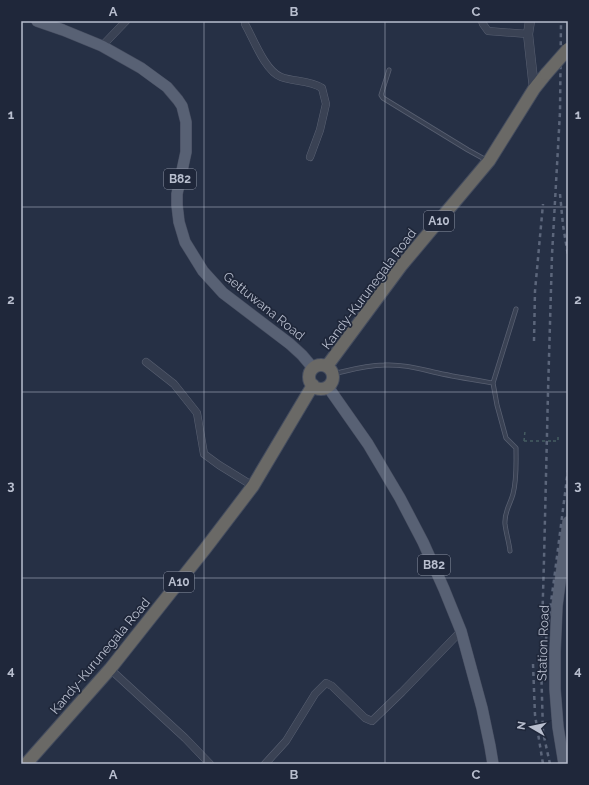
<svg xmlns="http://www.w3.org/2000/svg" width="589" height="785" font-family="Raleway,sans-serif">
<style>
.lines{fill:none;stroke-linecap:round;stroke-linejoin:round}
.service-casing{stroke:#596072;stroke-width:5}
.minor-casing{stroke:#596072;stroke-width:8}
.tertiary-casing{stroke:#596072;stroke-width:10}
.primary-casing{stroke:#444b5e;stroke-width:12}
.trunk-casing{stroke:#454d5f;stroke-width:14}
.path{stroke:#465c62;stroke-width:1.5;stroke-dasharray:3 3;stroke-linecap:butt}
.service{stroke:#3a4254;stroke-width:3.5}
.minor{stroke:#3a4254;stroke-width:7}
.tertiary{stroke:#3a4254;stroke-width:9}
.primary{stroke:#586174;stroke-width:11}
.trunk{stroke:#6a6966;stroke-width:12}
.rail{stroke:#5c667b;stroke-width:2.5;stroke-dasharray:4 4;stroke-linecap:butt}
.trunk-bridge-casing{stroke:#454d5f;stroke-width:14;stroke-linecap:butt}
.path-bridge{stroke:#465c62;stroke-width:1.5;stroke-dasharray:3 3;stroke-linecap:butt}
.trunk-bridge{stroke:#6a6966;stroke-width:12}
.grid{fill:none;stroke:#b8bece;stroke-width:1;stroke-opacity:0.55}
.labels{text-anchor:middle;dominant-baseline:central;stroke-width:3.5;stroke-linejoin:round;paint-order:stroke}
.shield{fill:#1f273a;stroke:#8a91a2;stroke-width:1}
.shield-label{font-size:12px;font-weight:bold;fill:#b8bece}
.street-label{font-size:13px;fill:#b8bece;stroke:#1f273a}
.neatline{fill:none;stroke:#b8bece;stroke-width:1.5}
.grid-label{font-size:13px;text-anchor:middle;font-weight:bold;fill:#b8bece}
</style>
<rect width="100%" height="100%" fill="#263045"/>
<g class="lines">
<defs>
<path id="service" d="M389 70 381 95 383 98 468 150 488 161
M333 374C350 370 366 365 384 365 403 364 420 369 438 373 456 377 475 380 493 383
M510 551C509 542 506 533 505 524 504 512 510 505 513 494 517 479 516 463 516 448L506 438 497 405 493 383 516 309"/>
<path id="minor" d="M245 21V24C253 38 265 71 281 77 294 82 309 80 322 88L326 104 320 130 310 157
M482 21 483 24 488 31 528 34
M102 46 126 21
M146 362 174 384 197 413 204 454 219 465 253 486
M110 669 185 738 210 764
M265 764 286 741 315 694 326 683 332 686 365 718 372 721 402 692 461 631"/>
<path id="tertiary" d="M530 21 528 34 534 89"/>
<path id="primary" d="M37 21 63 30 102 46 141 68 156 79 167 87 178 100 182 106 186 122V152L177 194V205L179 222 185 242 203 271 223 293 290 344 302 355 313 368
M328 387 368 444 400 498 423 542 444 589 461 631 482 708 490 746 493 764
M564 764 558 727 555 689V652L557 606 568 522"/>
<path id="trunk" d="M309 377a12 12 0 1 1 24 0a12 12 0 1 1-24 0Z
M327 366 401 266 489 161 534 89 546 74
M26 764 110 669 205 549 253 486 313 385"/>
</defs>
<!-- service casing -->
<use href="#service" class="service-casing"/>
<!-- minor casing -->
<use href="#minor" class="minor-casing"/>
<!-- tertiary casing -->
<use href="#tertiary" class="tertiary-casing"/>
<!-- primary casing -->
<use href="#primary" class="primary-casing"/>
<!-- trunk casing -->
<use href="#trunk" class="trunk-casing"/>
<!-- path -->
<path class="path" d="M524 441 525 431
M553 441H558V434"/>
<!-- service -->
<use href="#service" class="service"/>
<!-- minor -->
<use href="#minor" class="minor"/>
<!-- tertiary -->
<use href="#tertiary" class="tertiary"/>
<!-- primary -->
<use href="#primary" class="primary"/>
<!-- trunk -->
<use href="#trunk" class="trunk"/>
<!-- rail -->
<path class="rail" d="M560 194 563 225 568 256
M534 341 535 291 543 204
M546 639 554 580 568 470
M533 664 535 715 543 764
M550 764 543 732 541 663 544 560 548 392 552 255 560 112 561 21"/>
<defs>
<path id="trunk-bridge" d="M546 74 568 49"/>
</defs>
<!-- trunk-bridge casing -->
<use href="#trunk-bridge" class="trunk-bridge-casing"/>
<!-- path-bridge -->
<path class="path-bridge" d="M524 441H553"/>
<!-- trunk-bridge -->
<use href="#trunk-bridge" class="trunk-bridge"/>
</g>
<!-- grid -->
<path class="grid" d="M204 21V764M385 21V764M21 207H568M21 392H568M21 578H568"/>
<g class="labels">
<!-- shield labels -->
<g class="shield">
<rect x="164" y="169" width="32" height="20" rx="3"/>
<rect x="424" y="211" width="30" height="20" rx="3"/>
<rect x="418" y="555" width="32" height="20" rx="3"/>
<rect x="164" y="572" width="30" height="20" rx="3"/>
</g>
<g class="shield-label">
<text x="180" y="179">B82</text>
<text x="439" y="221">A10</text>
<text x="434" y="565">B82</text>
<text x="179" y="582">A10</text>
</g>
<!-- street labels -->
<g class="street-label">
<text transform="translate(369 289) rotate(-53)">Kandy-Kurunegala Road</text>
<text transform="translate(264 306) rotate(39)">Gettuwana Road</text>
<text transform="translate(543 643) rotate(-88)">Station Road</text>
<text transform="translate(100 656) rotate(-50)">Kandy-Kurunegala Road</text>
</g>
</g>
<!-- border -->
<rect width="589" height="785" fill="none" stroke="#1f273a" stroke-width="44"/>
<!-- north arrow -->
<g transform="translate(531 727) rotate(279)" stroke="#1f273a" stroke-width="3" paint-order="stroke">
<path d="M0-3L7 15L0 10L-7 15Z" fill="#b8bece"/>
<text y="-6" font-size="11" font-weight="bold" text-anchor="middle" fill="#b8bece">N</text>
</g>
<rect x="22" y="22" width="545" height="741" class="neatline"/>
<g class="grid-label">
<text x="113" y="16">A</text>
<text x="294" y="16">B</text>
<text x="476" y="16">C</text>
<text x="11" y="119">1</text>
<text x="578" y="119">1</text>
<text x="11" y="304">2</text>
<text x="578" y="304">2</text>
<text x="11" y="490">3</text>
<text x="578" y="490">3</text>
<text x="11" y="675">4</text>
<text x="578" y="675">4</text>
<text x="113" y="779">A</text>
<text x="294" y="779">B</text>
<text x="476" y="779">C</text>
</g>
</svg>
